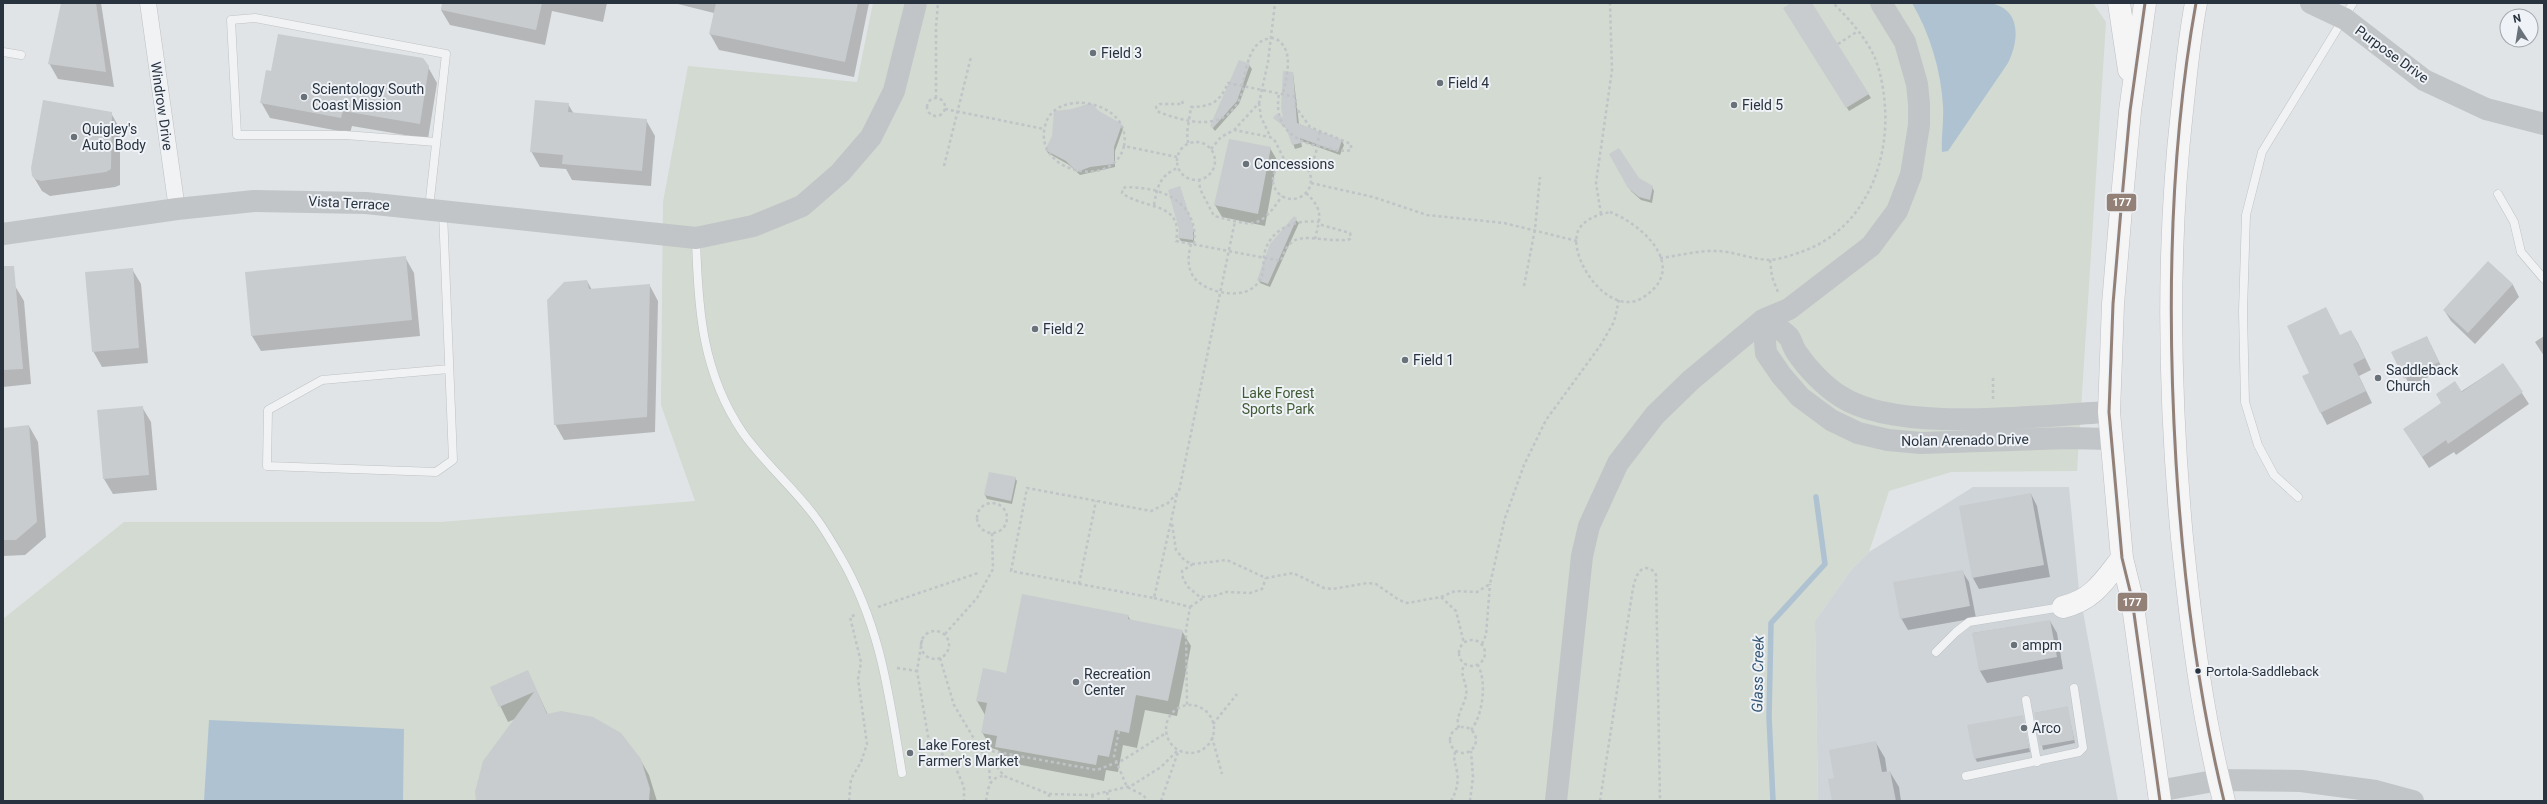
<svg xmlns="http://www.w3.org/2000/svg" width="2547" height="804" font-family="Roboto,sans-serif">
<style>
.built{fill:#cfd4d9}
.green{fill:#d2dad1}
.water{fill:#afc2d2}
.shadow{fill:#0003}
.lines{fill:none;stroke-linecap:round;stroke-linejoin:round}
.stream{stroke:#afc2d2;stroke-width:5.5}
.building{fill:#c9ccce}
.lane-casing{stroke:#bfc2c4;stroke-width:9}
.street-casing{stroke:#bfc2c4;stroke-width:17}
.primary-casing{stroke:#bdc1c4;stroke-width:23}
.path{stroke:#c0c3c7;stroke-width:2.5;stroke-dasharray:3 3;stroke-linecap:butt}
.lane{stroke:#f1f2f3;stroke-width:8}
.street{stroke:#f1f2f3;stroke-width:16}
.secondary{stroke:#c2c5c8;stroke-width:22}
.primary{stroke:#f5f5f6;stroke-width:22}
.bus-1-casing{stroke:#eff2f6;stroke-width:6}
.bus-1{stroke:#938177;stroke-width:3}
.poi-dot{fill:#697179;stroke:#eff2f6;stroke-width:1.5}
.bus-dot{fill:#28333f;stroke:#eff2f6;stroke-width:1.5}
.labels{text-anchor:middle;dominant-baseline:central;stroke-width:4;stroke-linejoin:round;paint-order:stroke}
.bus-label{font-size:13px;fill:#28333f;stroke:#eff2f6;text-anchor:start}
.poi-label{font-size:14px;fill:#28333f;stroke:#eff2f6;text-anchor:start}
.street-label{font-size:14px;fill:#28333f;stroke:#eff2f6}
.park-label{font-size:14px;fill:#405b35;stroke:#eff2f6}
.water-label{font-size:15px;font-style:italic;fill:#325573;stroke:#eff2f6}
.line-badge{stroke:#eff2f6;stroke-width:1.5}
.badge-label{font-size:11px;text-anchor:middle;font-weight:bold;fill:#fff}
</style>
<rect width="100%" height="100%" fill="#e1e4e6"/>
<!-- built -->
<path class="built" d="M1973 487H2069L2079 590 2118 801H1818L1815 621 1851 570 1869 552Z"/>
<!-- green -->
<path class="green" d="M873 3H2093L2106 22 2077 471 1951 472 1889 491 1869 552 1851 570 1815 621 1818 801H3V619L124 522H441L695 501 661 405 663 202 688 66 857 82Z"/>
<!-- water -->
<path class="water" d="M1912 3C1933 3 1970 0 1990 3 2022 9 2019 41 2008 63L1948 151 1942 152C1941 137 1944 121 1943 106 1941 70 1930 34 1912 3Z
M209 720 404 729 403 801H204Z"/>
<!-- shadow -->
<path class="shadow" d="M62 3H101L114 87 58 79 49 63Z
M443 3H607L603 22 552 11 545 45 450 25 441 10Z
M674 3H869L854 77 719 50 710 34 714 13Z
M1793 3H1810L1871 98 1849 111 1784 8Z
M1249 65 1252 69 1239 104 1215 131 1211 126Z
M428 67 437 83 428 139 352 126 350 133 270 118 261 102Z
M1293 73 1299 124 1342 141 1344 145 1340 155 1301 141 1302 147 1295 149 1288 130 1275 118 1285 119Z
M568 104 574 114 646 120 655 136 651 186 572 180 566 169 540 167 531 151Z
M1098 112 1121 125 1123 129 1115 151V167L1080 175 1069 165 1048 153 1046 150Z
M111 113 120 129V185L115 187 50 196 42 191 33 176Z
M1270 148 1277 160 1265 226 1222 217 1215 205Z
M1610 154 1638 179 1652 187 1654 191 1652 203 1641 200 1631 191Z
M1180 187 1194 232V243L1181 241 1179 238Z
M1294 218 1299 223 1270 287 1260 283 1258 279Z
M405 257 414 273 420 336 261 351 252 336 246 273Z
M2488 262 2513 285 2519 297 2475 344 2451 321 2444 310Z
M132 269 141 284 148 363 102 367 93 351Z
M587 281 592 290 650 286 658 301 655 432 564 440 555 424Z
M15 286 24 301 31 384 3 387V287Z
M2326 309 2340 336 2351 331 2358 343 2371 370 2359 376 2372 403 2327 425 2303 377 2311 374Z
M2544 336V356L2535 342Z
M2431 345 2443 370 2410 386 2393 353Z
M2503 364 2529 404 2456 455 2454 452 2429 468 2404 429Z
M142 407 151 422 157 490 113 494 104 479Z
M29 426 38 442 46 537 25 555 3 556V429Z
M990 473 1015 478 1017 481 1012 504 987 499 985 495Z
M2031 494 2037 506 2050 577 1979 589 1973 578Z
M1962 571 1969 582 1976 618 1908 630 1901 618Z
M1128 616 1131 621 1182 631 1191 646 1177 716 1145 710 1137 748 1123 745 1118 772 1106 770 1104 781 1005 762 998 750 991 748 982 732 985 715 977 701 1007 674Z
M2050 621 2057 633 2063 669 1987 683 1980 671 1973 633Z
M528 672 548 715 640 759 649 775 657 801H477L515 719 508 722 491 687Z
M2067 707 2075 743 2043 750 2035 713Z
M2022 716 2030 752 1977 762 1975 758Z
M1876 743 1885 758 1887 772H1890L1899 787 1901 801H1833L1835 779Z"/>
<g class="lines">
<!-- stream -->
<path class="stream" d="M1773 801 1769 717 1771 623 1825 564 1816 497"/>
</g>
<!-- building -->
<path class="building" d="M61 3H96L106 72 48 64Z
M442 3H542L536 30 441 10Z
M716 3H858L845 62 709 34Z
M1791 3H1812L1869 94 1846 108 1783 8Z
M278 34 423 58 429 66 420 124 343 111 341 118 260 103 266 70 271 71Z
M1239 60 1250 64 1237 101 1213 128 1210 126Z
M1283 71 1293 72 1297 123 1342 140 1338 152 1300 138 1301 143 1292 145 1286 128 1273 118 1276 114 1283 117 1281 109Z
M43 100 112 112 111 169 106 172 41 181 35 179 32 176 31 168Z
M535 100 569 103 568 112 647 119 642 171 562 164 563 155 530 152Z
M1091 103 1099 111 1122 124 1114 147V164L1090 167 1077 172 1066 161 1045 150 1052 136 1054 111 1072 109Z
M1229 139 1271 147 1258 214 1214 205Z
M1619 148 1639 178 1653 186 1650 200 1639 197 1628 188 1609 154Z
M1180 186 1193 227V240L1178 238 1179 229 1168 190Z
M1294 216 1297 218 1268 284 1257 280 1270 244Z
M406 256 412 320 251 336 245 272Z
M2488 261 2513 284 2468 333 2443 310Z
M3 266H14L23 369 3 370Z
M133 268 139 348 92 352 85 272Z
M587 280 589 289 650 284 647 417 554 425 547 300 564 282Z
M2326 307 2340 335 2351 330 2365 358 2353 364 2366 391 2320 413 2302 376 2309 373 2287 326Z
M2427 336 2439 362 2404 379 2391 352Z
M2503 363 2523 392 2448 444 2446 440 2422 457 2403 429 2441 403 2436 394 2455 381 2462 392Z
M143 406 149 475 103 479 97 410Z
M29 425 37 522 16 540H3V428Z
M989 472 1016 477 1011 501 984 495Z
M2031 493 2044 565 1972 578 1959 506Z
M1963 570 1970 606 1900 619 1893 582Z
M1022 594 1129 615 1128 619 1183 630 1168 701 1136 695 1129 733 1115 730 1109 757 1098 755 1096 765 995 747 997 736 981 733 987 703 976 701 983 668 1006 673Z
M2050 620 2057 657 1979 671 1972 633Z
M528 670 547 714 561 711 593 717 621 733 641 759 650 789 649 801H476L475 792 483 761 534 692 499 707 490 687Z
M2068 706 2074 740 2040 746 2034 713Z
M2023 715 2029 748 1974 759 1967 725Z
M1876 741 1882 772 1890 771 1896 801H1832L1828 779 1834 778 1829 750Z"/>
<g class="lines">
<defs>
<path id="lane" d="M3 52 21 55
M2498 194 2514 222 2521 252 2544 279
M429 208 446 54 255 18 231 20 237 135H345L436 142
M443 212 453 460 436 472 267 466 268 410 322 380 449 369
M696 239C698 309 702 373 743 433 765 464 794 488 816 518 825 530 833 544 840 556 881 626 889 695 902 773
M2298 497 2274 475 2258 445 2245 402 2243 311 2246 215 2262 152 2353 3
M1936 652 1956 632 1969 622 2062 607
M2026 700 2037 762
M1966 776 2079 752 2083 748 2074 688"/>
<path id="street" d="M148 3 177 209"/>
<path id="primary" d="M2119 3 2129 70
M2145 3 2130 111 2121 209 2113 304 2109 412 2122 558 2132 599 2160 801
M2196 3C2189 39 2186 75 2182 111 2166 253 2169 396 2182 538 2191 626 2202 716 2224 801
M2063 607C2093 600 2104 581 2122 558"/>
</defs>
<!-- lane casing -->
<use href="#lane" class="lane-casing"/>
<!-- street casing -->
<use href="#street" class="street-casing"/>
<!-- primary casing -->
<use href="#primary" class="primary-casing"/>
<!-- path -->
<path class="path" d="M1838 44 1858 31
M1242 86C1247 67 1249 38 1274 38 1296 48 1286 77 1283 94
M927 107a9 9 0 1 1 18 0a9 9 0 1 1-18 0Z
M936 98V26L938 3
M1182 101 1183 104H1160L1156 107 1157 111C1163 114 1170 116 1177 118 1209 127 1235 123 1244 86
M1259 103 1261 117 1270 136
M945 109 1044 129
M1234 130 1259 103 1268 62 1275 3
M1177 161a19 19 0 1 1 38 0a19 19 0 1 1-38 0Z
M1188 143 1187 133 1191 107C1211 107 1220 102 1228 83L1296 97 1295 106 1310 127 1351 144V150C1344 152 1334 150 1327 148 1296 143 1273 129 1279 94
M1124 146C1113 191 1033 172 1045 126 1054 86 1133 101 1124 146L1177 157
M1211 149 1221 137 1234 130 1270 137 1275 141 1286 163
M1273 180a19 19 0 1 1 38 0a19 19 0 1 1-38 0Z
M944 166 971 57
M1307 168C1317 161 1317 143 1320 131
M1199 179 1200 189 1214 216C1252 225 1258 232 1282 196
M1311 183 1373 197 1427 215 1504 223 1577 241
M1306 193C1324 210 1320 217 1315 239
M1154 205C1157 187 1160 175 1178 168
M1610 212C1644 225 1690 269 1642 298 1608 319 1565 254 1579 229 1586 218 1598 215 1610 212Z
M1601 214 1596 183 1612 70 1610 3
M1191 244C1188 255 1187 266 1193 276 1202 291 1236 299 1251 289 1268 278 1261 266 1265 251 1272 228 1296 219 1319 222
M1194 244C1198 213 1177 194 1148 189 1140 188 1130 186 1123 188L1122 193C1144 210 1184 201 1176 241L1281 261C1290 227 1312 241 1340 240 1344 240 1348 241 1351 238L1350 233 1318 224
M1660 258C1679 256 1699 250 1718 251 1735 252 1751 259 1769 260 1778 260 1792 255 1801 252 1865 230 1892 160 1884 96 1882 81 1879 64 1871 50 1861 32 1847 17 1833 3
M1770 260 1772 277 1778 292
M1524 286 1535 229 1540 177
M1993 378V399
M1177 494 1154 598 1011 571 1027 488 1151 511 1168 503 1179 491 1235 221
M977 518a15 15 0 1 1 30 0a15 15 0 1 1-30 0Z
M1172 524 1176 550 1185 561 1193 564 1227 560 1266 578 1293 573 1324 588 1333 589 1367 583 1376 584 1399 600 1407 603 1441 597 1456 611 1464 643
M1193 564 1182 571 1183 579 1188 587 1200 597 1214 596 1226 592 1250 593 1262 589 1266 578
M1079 584 1096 501
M1441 597 1455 591 1477 592 1490 584 1505 518 1524 465 1546 420 1600 346 1614 322 1619 300
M1154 598 1190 607 1186 630 1187 706
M878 607 978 573
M1190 607 1203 598
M921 645a14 14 0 1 1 28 0a14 14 0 1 1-28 0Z
M945 634 977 598 993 569 992 533
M922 640 917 671 929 742 955 766 964 787V801
M1459 653a13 13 0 1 1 26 0a13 13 0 1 1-26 0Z
M1482 644 1486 635 1490 584
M940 658 954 705 989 764 997 767 1004 776 1049 794 1092 795 1131 786 1161 767 1178 750
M897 668 917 671
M1166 729a24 24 0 1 1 48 0a24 24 0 1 1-48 0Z
M1213 724 1237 694
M1450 740a13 13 0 1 1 26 0a13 13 0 1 1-26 0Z
M1459 728C1453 716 1469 702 1466 688 1465 679 1459 673 1465 664
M1471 730C1483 715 1487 682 1478 665
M1119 731 1114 756 1127 787 1143 795 1148 801
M1212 737 1222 774
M980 749 1097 770 1123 760 1166 733
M989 764 990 783
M1107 792 1109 801
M1049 794V801
M1092 795 1094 801
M849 801 851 779 861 762 867 744 858 679 861 662 850 617 855 615
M986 801C988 788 989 777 1004 776
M1161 801 1178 752
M1451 801C1456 792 1459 783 1457 772 1456 764 1452 759 1456 750
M1470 801 1473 777 1471 751
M1600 801 1630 607C1632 598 1633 569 1646 568 1651 568 1654 571 1656 575L1660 801"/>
<!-- lane -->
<use href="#lane" class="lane"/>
<!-- street -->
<use href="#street" class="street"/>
<!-- secondary -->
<path class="secondary" d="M2311 3 2345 19 2424 80 2486 109 2544 124
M3 234 177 209 254 201 366 203 696 238 753 226 802 206 840 173 871 137 894 91 916 3
M1763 320 1766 353 1781 375 1800 397 1831 420 1858 433 1888 440 1921 443 2067 438 2110 439
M1763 320C1771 324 1783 330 1789 337 1792 341 1793 348 1797 353 1807 368 1824 386 1840 396 1897 434 2039 415 2109 412
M2158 791 2219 780 2301 781 2376 791 2413 801
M1556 801 1582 556 1589 526 1618 463 1655 415 1691 380 1763 320 1789 309 1871 246 1897 211 1911 175 1919 125V104L1917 84 1905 42 1881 3"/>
<!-- primary -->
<use href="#primary" class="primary"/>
<defs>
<path id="bus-1" d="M2145 3 2130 111 2121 209 2113 304 2109 412 2122 558 2132 599 2160 801
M2196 3C2169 153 2167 310 2176 462 2183 576 2197 690 2224 801"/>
</defs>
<!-- bus-1 casing -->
<use href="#bus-1" class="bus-1-casing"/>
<!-- bus-1 -->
<use href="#bus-1" class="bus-1"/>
</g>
<!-- markers -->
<g class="poi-dot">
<circle cx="1093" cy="53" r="4"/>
<circle cx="1440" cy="83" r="4"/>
<circle cx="304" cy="97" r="4"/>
<circle cx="1734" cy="105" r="4"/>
<circle cx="74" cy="137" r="4"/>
<circle cx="1246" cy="164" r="4"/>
<circle cx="1035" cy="329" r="4"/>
<circle cx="1405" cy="360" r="4"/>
<circle cx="2378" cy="378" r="4"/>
<circle cx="2014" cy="645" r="4"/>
<circle cx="1076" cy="682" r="4"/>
<circle cx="2024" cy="728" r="4"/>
<circle cx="910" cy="753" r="4"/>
</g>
<circle class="bus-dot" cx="2198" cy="671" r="3.5"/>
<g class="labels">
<!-- bus labels -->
<g class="bus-label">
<text x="2206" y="671">Portola-Saddleback</text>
</g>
<!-- poi labels -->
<g class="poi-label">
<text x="1101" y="53">Field 3</text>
<text x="1448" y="83">Field 4</text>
<text x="312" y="89">Scientology South<tspan x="312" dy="16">Coast Mission</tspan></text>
<text x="1742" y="105">Field 5</text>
<text x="82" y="129">Quigley's<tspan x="82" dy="16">Auto Body</tspan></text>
<text x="1254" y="164">Concessions</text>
<text x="1043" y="329">Field 2</text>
<text x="1413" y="360">Field 1</text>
<text x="2386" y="370">Saddleback<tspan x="2386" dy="16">Church</tspan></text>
<text x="2022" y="645">ampm</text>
<text x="1084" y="674">Recreation<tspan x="1084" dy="16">Center</tspan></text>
<text x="2032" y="728">Arco</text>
<text x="918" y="745">Lake Forest<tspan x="918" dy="16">Farmer's Market</tspan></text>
</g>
<!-- street labels -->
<g class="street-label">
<text transform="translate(2392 54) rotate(36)">Purpose Drive</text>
<text transform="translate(162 106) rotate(82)">Windrow Drive</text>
<text transform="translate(349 203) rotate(3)">Vista Terrace</text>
<text transform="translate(1965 440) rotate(-1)">Nolan Arenado Drive</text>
</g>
<!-- park labels -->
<g class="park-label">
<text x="1278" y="393">Lake Forest<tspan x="1278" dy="16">Sports Park</tspan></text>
</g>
<!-- water labels -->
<g class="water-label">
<text transform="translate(1758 674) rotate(-89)">Glass Creek</text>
</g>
</g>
<g class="line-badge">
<rect x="2106" y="193" width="31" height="19" rx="4" fill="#938177"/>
<rect x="2117" y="592" width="31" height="20" rx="4" fill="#938177"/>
</g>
<g class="badge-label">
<text x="2122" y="206">177</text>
<text x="2132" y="606">177</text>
</g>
<!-- border -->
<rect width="2547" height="804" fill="none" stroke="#28333f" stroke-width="8"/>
<!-- north arrow -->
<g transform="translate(2519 28) rotate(348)"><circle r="19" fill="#eff2f6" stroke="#9fa6ad"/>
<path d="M0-3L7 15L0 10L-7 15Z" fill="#697179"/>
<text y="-6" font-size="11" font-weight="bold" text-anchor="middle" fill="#28333f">N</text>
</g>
</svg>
